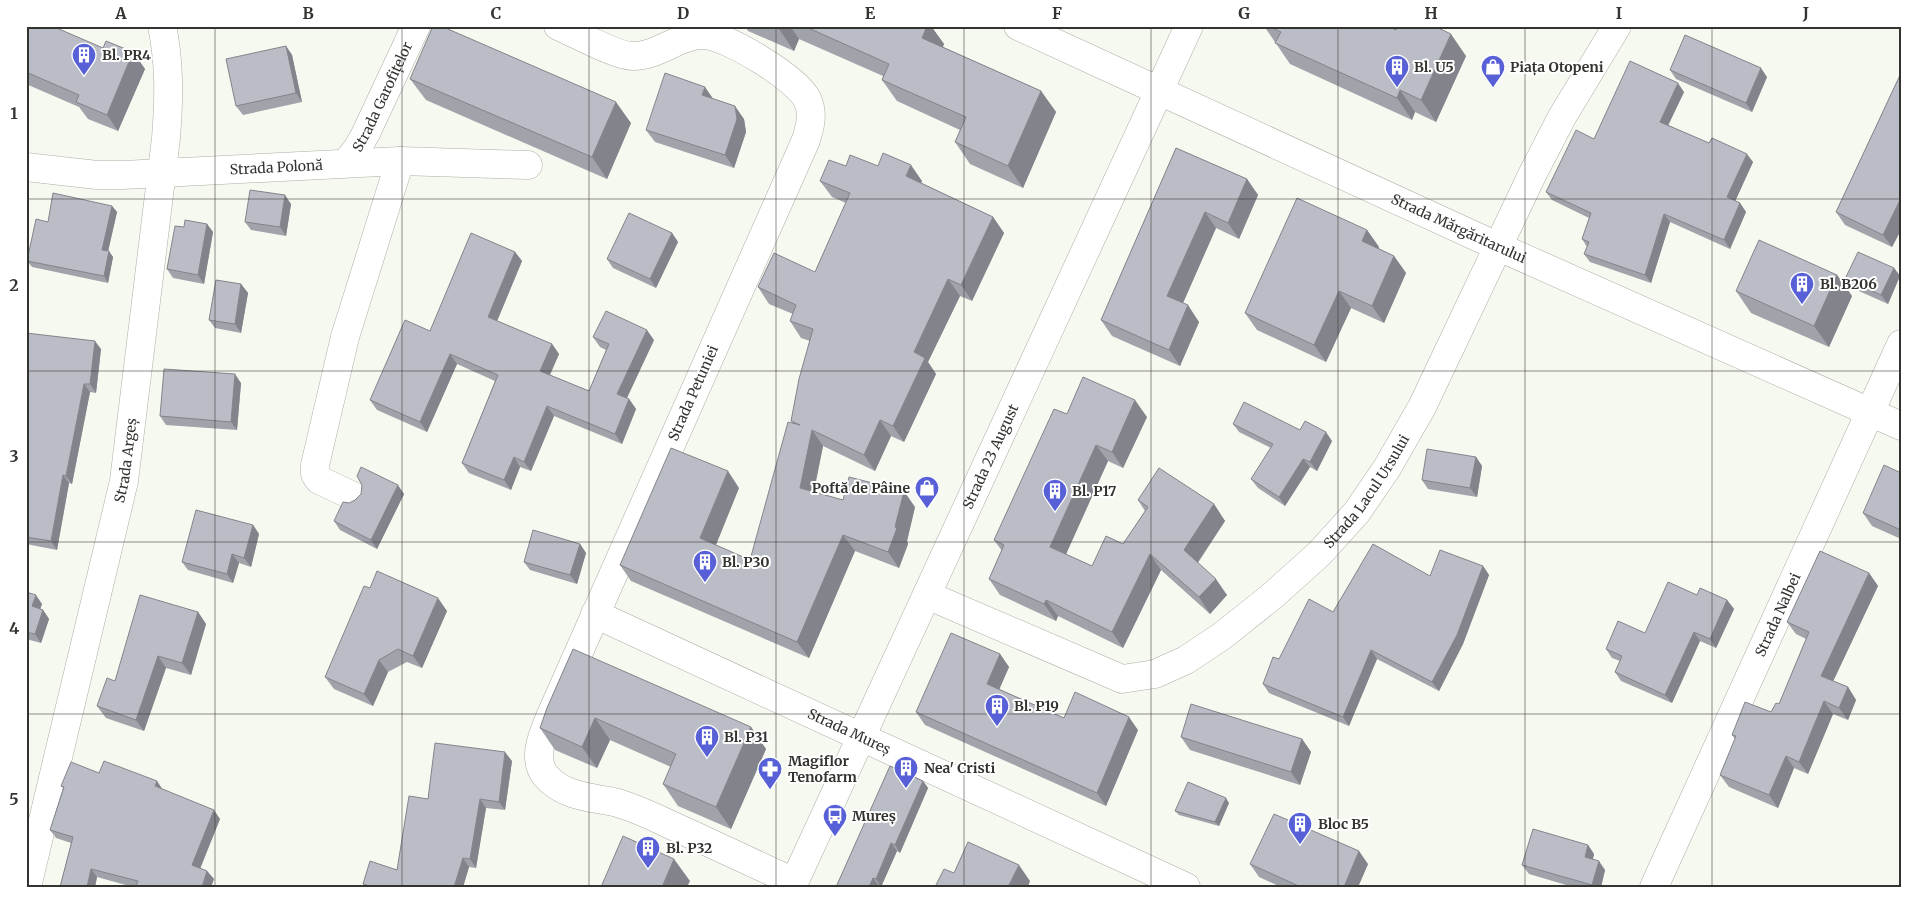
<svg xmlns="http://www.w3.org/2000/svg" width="1927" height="913" font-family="Merriweather,serif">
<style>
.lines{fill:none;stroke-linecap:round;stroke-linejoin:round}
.minor-casing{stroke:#acaea6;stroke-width:29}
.secondary-casing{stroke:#acaea6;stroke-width:29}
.minor{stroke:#fff;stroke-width:28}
.secondary{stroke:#fff;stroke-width:28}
.wall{fill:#a1a3aa}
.shaded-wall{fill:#83848b}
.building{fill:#bbbdc6;stroke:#83848b}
.grid{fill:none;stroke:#333430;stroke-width:1;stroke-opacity:0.55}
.labels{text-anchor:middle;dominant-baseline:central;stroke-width:4;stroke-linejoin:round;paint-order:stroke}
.poi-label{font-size:14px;font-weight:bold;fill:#333430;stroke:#fff;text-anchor:start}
.street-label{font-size:14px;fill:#333430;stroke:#fff}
.neatline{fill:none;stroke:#333430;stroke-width:2}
.grid-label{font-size:16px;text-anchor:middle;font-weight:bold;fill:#333430}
</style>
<rect width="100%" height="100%" fill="#f6f9f0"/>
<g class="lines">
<defs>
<g id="minor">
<path d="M558 26C574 33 617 56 632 56 658 57 679 34 705 35 729 37 796 78 807 99 814 113 810 127 806 140L550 717C543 734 532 758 545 775 562 796 589 797 614 802 638 808 661 821 684 831 721 848 757 865 794 882"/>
<path id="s1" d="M1018 26 1499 247 1901 426"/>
<path id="s2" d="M346 163 357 149 366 133 416 26"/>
<path id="s3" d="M26 167 97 175H123L400 161 528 165"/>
<path d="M353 496 319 480 315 474V465L345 337 400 161"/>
<path id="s4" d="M927 595 1122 679 1155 674 1186 660 1222 636 1271 597 1319 554 1357 512 1387 468 1422 407 1532 175 1562 117 1617 26"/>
<path id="s5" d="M595 614 1186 887"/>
<path id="s6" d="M27 887 124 481 166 138C169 100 170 64 162 26"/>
<path id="s7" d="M1654 887 1901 344"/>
</g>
<g id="secondary">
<path id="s8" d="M792 887 1189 26"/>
</g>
</defs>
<!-- minor casing -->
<use href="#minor" class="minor-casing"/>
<!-- secondary casing -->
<use href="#secondary" class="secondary-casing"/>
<!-- minor -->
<use href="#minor" class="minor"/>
<!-- secondary -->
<use href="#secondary" class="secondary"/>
</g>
<!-- wall -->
<path class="wall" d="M26 26 103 48 133 52 145 69 118 131 88 119 79 107 26 84Z
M745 26H931L944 44 943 47 1041 91 1056 112 1023 188 970 164 955 142 960 130 897 101 882 80 883 76 799 39 794 51 748 31Z
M1264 26H1387L1396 30 1466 56 1436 122 1415 112 1412 120 1290 64Z
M286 46 292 55 302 102 243 115 236 106Z
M1670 70 1767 77 1752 112 1676 79Z
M1901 73V230L1892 247 1845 225 1836 212Z
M410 79 631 123 607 179 426 100Z
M1684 92 1668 125 1753 162 1735 201 1740 203 1746 212 1730 249 1670 222 1651 283 1590 262 1584 254 1587 247 1582 239 1589 218 1552 200 1546 192 1594 139Z
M713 99 744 119 746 132 734 168 655 142 646 130Z
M1176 148 1247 179 1258 195 1239 239 1216 228 1183 303 1199 322 1180 366 1112 336 1101 320Z
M878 166 922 181 921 183 993 217 1004 233 972 301 960 296 928 362 936 374 904 442 891 436 875 471 823 446 814 492 843 500 915 507 907 541 908 544 899 568 855 551 809 658 631 581 620 565 739 488 715 545 750 560 793 423 791 421 810 341 801 338 790 321 793 314 769 304 758 287 815 272 846 203 832 197 820 181Z
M291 204 286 236 251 230 245 222Z
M112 206 117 212 108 251 113 257 108 283 32 267 27 261 48 222Z
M207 224 213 232 204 284 173 278 167 269 184 227Z
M1367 230 1379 247 1378 248 1394 256 1406 273 1384 323 1351 308 1326 362 1257 330 1245 313Z
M672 233 678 242 656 288 613 268 607 259Z
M515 252 522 261 497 321 552 344 559 354 550 375 589 391 606 350 600 347 593 337 654 340 627 398 629 399 636 409 622 444 554 416 531 471 520 467 511 490 469 473 462 463 495 381 457 364 427 432 377 410 370 400 430 331Z
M1894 268 1900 276 1888 304 1852 288 1845 279Z
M1837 275 1852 296 1829 347 1751 313 1736 291Z
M241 284 248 293 241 333 215 328 209 320Z
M26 333 101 349 96 393 90 392 72 484 69 483 57 550 26 544Z
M241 383 237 430 166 425 160 416Z
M1067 414 1147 417 1123 468 1108 461 1066 554 1092 566 1123 544 1145 511 1138 500 1214 504 1225 521 1198 563 1227 595 1210 614 1161 570 1123 648 1058 616 1056 621 1000 595 989 579 1002 551 994 540Z
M1233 424 1332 441 1317 471 1310 467 1285 506 1258 488 1251 479 1271 448 1239 432Z
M1476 457 1482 466 1477 497 1428 489 1422 480Z
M1901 473V539L1872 526 1863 513Z
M404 494 377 549 340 530 334 521 349 503Z
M253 525 259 534 251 567 239 563 233 583 188 570 182 562Z
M580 544 586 553 577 584 530 570 524 562Z
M1483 566 1489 575 1463 644 1439 691 1377 659 1349 726 1269 693 1263 684 1279 659 1333 612 1430 576Z
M1869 573 1878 586 1833 681 1848 687 1856 700 1848 720 1833 714 1808 774 1794 768 1778 808 1729 787 1720 775 1735 739 1732 735 1771 712 1779 704 1806 639 1796 634 1787 622Z
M370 588 447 611 422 668 407 662 388 672 373 706 334 689 325 677Z
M26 592 42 604 40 609 43 610 49 619 41 643 26 639Z
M1697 595 1727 600 1734 609 1716 648 1700 641 1672 703 1621 681 1615 672 1620 661 1612 658 1606 649 1645 633Z
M198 612 206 624 191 675 166 668 144 731 106 718 97 706 115 681Z
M1000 654 1009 667 999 689 1064 718 1138 730 1106 806 925 725 916 712Z
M547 708 751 727 766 749 731 829 678 806 663 784 671 767 610 740 597 768 555 750 540 728Z
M1181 737 1302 739 1311 752 1300 785 1190 750Z
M512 761 505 810 486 808 476 868 469 867 463 887H365L363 884 397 870 428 799Z
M99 773 162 789 220 819 200 868 207 871 214 879 211 887H133L97 877 95 887H60L71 843 56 838 50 830 63 788 61 786Z
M923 781 928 788 900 853 897 851 881 887 879 886 878 887H836Z
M1229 803 1219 826 1179 815 1175 811Z
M1588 845 1594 854 1593 859 1605 870 1601 887H1573L1529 874 1522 865Z
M1250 864H1368L1358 887H1281L1259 877Z"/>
<!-- shaded-wall -->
<path class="shaded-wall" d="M781 26H790L799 39 794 51 779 29Z
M927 26H931L944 44 937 60 922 38Z
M1451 34 1466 56 1436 122 1421 100Z
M286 46 292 55 302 102 296 93Z
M133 52 145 69 118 131 107 115Z
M1761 68 1767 77 1752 112 1746 103Z
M1678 83 1684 92 1666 130 1660 122Z
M705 87 714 100 702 95Z
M1400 90 1415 112 1412 120 1397 98Z
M1041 91 1056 112 1023 188 1008 166Z
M616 102 631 123 607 179 592 157Z
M735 106 744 119 746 132 734 168 725 155Z
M1747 154 1753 162 1733 206 1727 197Z
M911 165 922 181 918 192 906 176Z
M1247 179 1258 195 1239 239 1228 223Z
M285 195 291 204 286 236 280 227Z
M1901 198V230L1892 247 1883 235Z
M1740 203 1746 212 1730 249 1724 240Z
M112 206 117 212 107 256 102 250Z
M1205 212 1216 228 1179 312 1167 296Z
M1664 214 1670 222 1651 283 1645 275Z
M993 217 1004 233 972 301 961 285Z
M207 224 213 232 204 284 198 275Z
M1367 230 1379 247 1374 258 1362 241Z
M672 233 678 242 656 288 650 279Z
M109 251 113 257 108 283 104 276Z
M515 252 522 261 495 326 488 317Z
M1394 256 1406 273 1384 323 1372 306Z
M1894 268 1900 276 1888 304 1881 295Z
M26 270 29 274 26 285Z
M1837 275 1852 296 1829 347 1814 326Z
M948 279 960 296 928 362 936 374 904 442 893 426 914 352Z
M241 284 248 293 241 333 235 324Z
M1339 291 1351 308 1326 362 1314 345Z
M1188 305 1199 322 1180 366 1169 350Z
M647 330 654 340 624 404 617 394Z
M95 341 101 349 96 393 90 384Z
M552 344 559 354 547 381 540 371Z
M450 354 457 364 427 432 420 422Z
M235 374 241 383 237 430 231 422Z
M84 384 90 392 72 484 66 476Z
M629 399 636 409 622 444 615 434Z
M1135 400 1147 417 1123 468 1112 452Z
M547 406 554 416 531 471 524 462Z
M880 420 891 436 875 471 864 455Z
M812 430 823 446 811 504 800 488Z
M1326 432 1332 441 1317 471 1310 462Z
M1096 445 1108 461 1062 563 1050 547Z
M514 457 520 467 511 490 504 480Z
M1476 457 1482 466 1477 497 1470 488Z
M1303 459 1310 467 1285 506 1279 497Z
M728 471 739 488 712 555 700 538Z
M63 475 69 483 57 550 51 541Z
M398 485 404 494 377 549 371 540Z
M904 491 915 507 907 541 908 544 899 568 888 552Z
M1214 504 1225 521 1195 566 1184 550Z
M253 525 259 534 251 567 244 558Z
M843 535 855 551 809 658 797 642Z
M580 544 586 553 577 584 570 575Z
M232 554 239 563 233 583 227 574Z
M1150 554 1161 570 1123 648 1112 632Z
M1483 566 1489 575 1463 644 1439 691 1432 682Z
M1869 573 1878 586 1830 688 1821 676Z
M1216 579 1227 595 1210 614 1199 597Z
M36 595 42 604 38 615 32 606Z
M438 598 447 611 422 668 413 656Z
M1046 600 1058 616 1056 621 1044 604Z
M1727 600 1734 609 1716 648 1710 639Z
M43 610 49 619 41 643 35 634Z
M198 612 206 624 191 675 182 663Z
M1694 632 1700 641 1672 703 1665 695Z
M1371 650 1377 659 1349 726 1343 717Z
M1000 654 1009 667 996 697 987 684Z
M158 656 166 668 144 731 136 720Z
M379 660 388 672 373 706 364 694Z
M1848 687 1856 700 1848 720 1839 708Z
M1824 701 1833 714 1808 774 1799 762Z
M1129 717 1138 730 1106 806 1097 793Z
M595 718 610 740 597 768 582 747Z
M751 727 766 749 731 829 716 807Z
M1302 739 1311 752 1300 785 1291 772Z
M505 752 512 761 505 810 499 802Z
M1786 756 1794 768 1778 808 1769 795Z
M157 781 163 790 155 786Z
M923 781 928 788 900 853 895 845Z
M1226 798 1229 803 1219 826 1215 822Z
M480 799 486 808 476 868 470 859Z
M214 810 220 819 198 874 192 865Z
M891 843 897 851 881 887 876 879Z
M1588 845 1594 854 1591 866 1585 857Z
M1359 851 1368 864 1358 887H1344Z
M463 858 469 867 463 887H454Z
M674 859 690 881 687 887H662Z
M1599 861 1605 870 1601 887H1594L1592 885Z
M1019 865 1030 881 1028 887H1008Z
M91 869 97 877 95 887H87Z
M207 871 214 879 211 887H202Z
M873 878 879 886 878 887H869Z"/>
<!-- building -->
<path class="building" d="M26 26H52L103 48 106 41 133 52 107 115 76 102 79 95 26 72Z
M433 26H441L616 102 592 157 410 79Z
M772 26H781L779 29Z
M804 26H927L922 38 1041 91 1008 166 955 142 966 117 882 80 889 64Z
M1268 26H1387L1396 30 1398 26H1434L1451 34 1421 100 1400 90 1397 98 1275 43 1281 32Z
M1685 35 1761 68 1746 103 1670 70Z
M286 46 296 93 236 106 226 59Z
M1630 61 1678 83 1660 122 1709 143 1712 138 1747 154 1727 197 1740 203 1724 240 1664 214 1645 275 1584 254 1589 242 1582 239 1591 213 1546 192 1576 130 1594 139Z
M665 73 705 87 702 95 735 106 737 119 725 155 646 130Z
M1901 73V198L1883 235 1836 212Z
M1176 148 1247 179 1228 223 1205 212 1167 296 1188 305 1169 350 1101 320Z
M883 153 911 165 906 176 993 217 961 285 948 279 914 352 925 358 893 426 880 420 864 455 812 430 800 488 843 500 849 477 904 491 895 527 897 528 888 552 843 535 797 642 620 565 671 448 728 471 700 538 750 560 788 422 800 425 791 421 799 379 813 329 790 321 796 305 758 287 774 253 815 272 850 193 820 181 829 160 846 166 850 155 878 166Z
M250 190 285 195 280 227 245 222Z
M53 193 112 206 102 250 109 251 104 276 27 261 36 219 48 222Z
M1297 198 1367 230 1362 241 1394 256 1372 306 1339 291 1314 345 1245 313Z
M629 213 672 233 650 279 607 259Z
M185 220 207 224 198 275 167 269 175 226 184 227Z
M471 233 515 252 488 317 552 344 540 371 589 391 609 344 593 337 606 311 647 330 617 394 629 399 615 434 547 406 524 462 514 457 504 480 462 463 498 375 450 354 420 422 370 400 405 320 430 331Z
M1759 240 1837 275 1814 326 1736 291Z
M1858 252 1894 268 1881 295 1845 279Z
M216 280 241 284 235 324 209 320Z
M26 333 95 341 90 384H84L66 476 63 475 51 541 26 537Z
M164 369 235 374 231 422 160 416Z
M1083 377 1135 400 1112 452 1096 445 1050 547 1092 566 1106 536 1123 544 1148 507 1138 500 1159 468 1214 504 1184 550 1216 579 1199 597 1150 554 1112 632 1046 600 1044 604 989 579 1004 545 994 540 1054 409 1067 414Z
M1244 402 1300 430 1305 421 1326 432 1310 462 1303 459 1279 497 1251 479 1273 444 1233 424Z
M1427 449 1476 457 1470 488 1422 480Z
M1884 465 1901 473V530L1863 513Z
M361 467 398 485 371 540 334 521 343 502 349 503 355 500 361 494 362 485 357 476Z
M196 510 253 525 244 558 232 554 227 574 182 562Z
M533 530 580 544 570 575 524 562Z
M1373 544 1430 576 1440 550 1483 566 1457 635 1432 682 1371 650 1343 717 1263 684 1273 657 1279 659 1309 599 1333 612Z
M1820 551 1869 573 1821 676 1848 687 1839 708 1824 701 1799 762 1786 756 1769 795 1720 775 1736 736 1732 735 1745 702 1771 712 1776 703 1779 704 1809 632 1787 622Z
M377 571 438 598 413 656 398 649 379 660 364 694 325 677 364 586 370 588Z
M1668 582 1697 595 1700 588 1727 600 1710 639 1694 632 1665 695 1615 672 1622 656 1606 649 1618 621 1645 633Z
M26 592 36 595 32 606 43 610 35 634 26 632Z
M140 595 198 612 182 663 158 656 136 720 97 706 107 678 115 681Z
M951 633 1000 654 987 684 1064 718 1075 692 1129 717 1097 793 916 712Z
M573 649 751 727 716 807 663 784 676 754 595 718 582 747 540 728 547 708Z
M1191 704 1302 739 1291 772 1181 737Z
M435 743 505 752 499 802 480 799 470 859 463 858 454 887H373L363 884 370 861 397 870 409 796 428 799Z
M104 761 157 781 155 786 214 810 192 865 207 871 202 887H138L136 886 138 881 91 869 87 887H60L73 837 50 830 64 787 61 786 71 762 99 773Z
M890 766 923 781 895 845 891 843 876 879 873 878 869 887H836Z
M1188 782 1226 798 1215 822 1175 811Z
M1274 814 1359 851 1344 887H1301L1250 864Z
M1533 829 1588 845 1585 857 1599 861 1592 885 1522 865Z
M623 836 674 859 662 887H601Z
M968 842 1019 865 1008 887H935L944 869 954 873Z"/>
<!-- grid -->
<path class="grid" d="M215 26V887M402 26V887M589 26V887M776 26V887M964 26V887M1151 26V887M1338 26V887M1525 26V887M1712 26V887M26 199H1901M26 371H1901M26 542H1901M26 714H1901"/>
<!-- icons -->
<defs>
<symbol id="building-pin" viewBox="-11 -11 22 30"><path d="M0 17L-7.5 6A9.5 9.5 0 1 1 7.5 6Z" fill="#5760d7" stroke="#fff"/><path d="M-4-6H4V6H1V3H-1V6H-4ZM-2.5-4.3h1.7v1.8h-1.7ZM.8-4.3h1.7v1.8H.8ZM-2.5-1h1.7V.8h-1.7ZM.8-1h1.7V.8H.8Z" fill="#fff"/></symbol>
<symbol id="shop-pin" viewBox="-11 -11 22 30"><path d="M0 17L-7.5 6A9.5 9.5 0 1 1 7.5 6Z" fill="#5760d7" stroke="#fff"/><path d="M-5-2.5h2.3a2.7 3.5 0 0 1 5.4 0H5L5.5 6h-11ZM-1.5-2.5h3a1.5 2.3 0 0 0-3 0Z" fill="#fff"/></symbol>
<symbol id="pharmacy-pin" viewBox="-11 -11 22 30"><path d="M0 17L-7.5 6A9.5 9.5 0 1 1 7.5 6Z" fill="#5760d7" stroke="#fff"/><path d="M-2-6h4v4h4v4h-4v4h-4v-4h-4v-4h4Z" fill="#fff"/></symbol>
<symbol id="bus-pin" viewBox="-11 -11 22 30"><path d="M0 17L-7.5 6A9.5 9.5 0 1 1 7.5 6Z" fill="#5760d7" stroke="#fff"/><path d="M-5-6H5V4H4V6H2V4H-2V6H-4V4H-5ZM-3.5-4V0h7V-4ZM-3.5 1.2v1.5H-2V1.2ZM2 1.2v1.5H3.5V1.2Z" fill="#fff"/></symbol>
</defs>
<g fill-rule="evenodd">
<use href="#building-pin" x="70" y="41" width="28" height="38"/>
<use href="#building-pin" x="1383" y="53" width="28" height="38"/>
<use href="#shop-pin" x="1479" y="53" width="28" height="38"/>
<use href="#building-pin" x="1788" y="270" width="28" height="38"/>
<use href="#shop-pin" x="913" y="474" width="28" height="38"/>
<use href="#building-pin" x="1041" y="477" width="28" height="38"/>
<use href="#building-pin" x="691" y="548" width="28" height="38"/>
<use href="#building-pin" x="983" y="692" width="28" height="38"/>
<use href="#building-pin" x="693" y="723" width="28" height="38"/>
<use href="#building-pin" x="892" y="754" width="28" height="38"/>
<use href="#pharmacy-pin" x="756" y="755" width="28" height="38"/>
<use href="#bus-pin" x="821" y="802" width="28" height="38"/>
<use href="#building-pin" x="1286" y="810" width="28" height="38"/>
<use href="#building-pin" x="634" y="834" width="28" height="38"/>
</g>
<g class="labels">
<!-- poi labels -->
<g class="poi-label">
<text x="102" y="55">Bl. PR4</text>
<text x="1414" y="67">Bl. U5</text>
<text x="1510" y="67">Piața Otopeni</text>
<text x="1820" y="284">Bl. B206</text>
<text x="910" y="488" text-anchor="end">Poftă de Pâine</text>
<text x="1072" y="491">Bl. P17</text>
<text x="722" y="562">Bl. P30</text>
<text x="1014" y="706">Bl. P19</text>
<text x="724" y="737">Bl. P31</text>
<text x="788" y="761">Magiflor<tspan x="788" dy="16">Tenofarm</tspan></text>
<text x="924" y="768">Nea' Cristi</text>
<text x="852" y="816">Mureș</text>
<text x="1318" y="824">Bloc B5</text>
<text x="666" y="848">Bl. P32</text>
</g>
<!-- street labels -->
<g class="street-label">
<text stroke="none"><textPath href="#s2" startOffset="76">Strada Garofițelor</textPath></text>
<text stroke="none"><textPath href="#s3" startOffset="251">Strada Polonă</textPath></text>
<text stroke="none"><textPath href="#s1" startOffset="485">Strada Mărgăritarului</textPath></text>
<text transform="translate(693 393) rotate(-66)">Strada Petuniei</text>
<text stroke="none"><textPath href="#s8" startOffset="474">Strada 23 August</textPath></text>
<text stroke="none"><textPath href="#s6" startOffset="438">Strada Argeș</textPath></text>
<text stroke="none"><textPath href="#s4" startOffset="529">Strada Lacul Ursului</textPath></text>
<text stroke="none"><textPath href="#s7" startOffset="299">Strada Nalbei</textPath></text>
<text stroke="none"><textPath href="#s5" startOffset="280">Strada Mureș</textPath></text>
</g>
</g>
<!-- border -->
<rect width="1927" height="913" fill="none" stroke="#ffffff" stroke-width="55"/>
<rect x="28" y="28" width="1872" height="858" class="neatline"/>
<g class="grid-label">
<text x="121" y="19">A</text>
<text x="308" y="19">B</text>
<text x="496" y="19">C</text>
<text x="683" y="19">D</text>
<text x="870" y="19">E</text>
<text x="1057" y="19">F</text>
<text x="1244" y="19">G</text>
<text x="1431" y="19">H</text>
<text x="1619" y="19">I</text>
<text x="1806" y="19">J</text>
<text x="14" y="119">1</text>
<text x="14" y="291">2</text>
<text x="14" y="462">3</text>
<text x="14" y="634">4</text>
<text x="14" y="805">5</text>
</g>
</svg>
